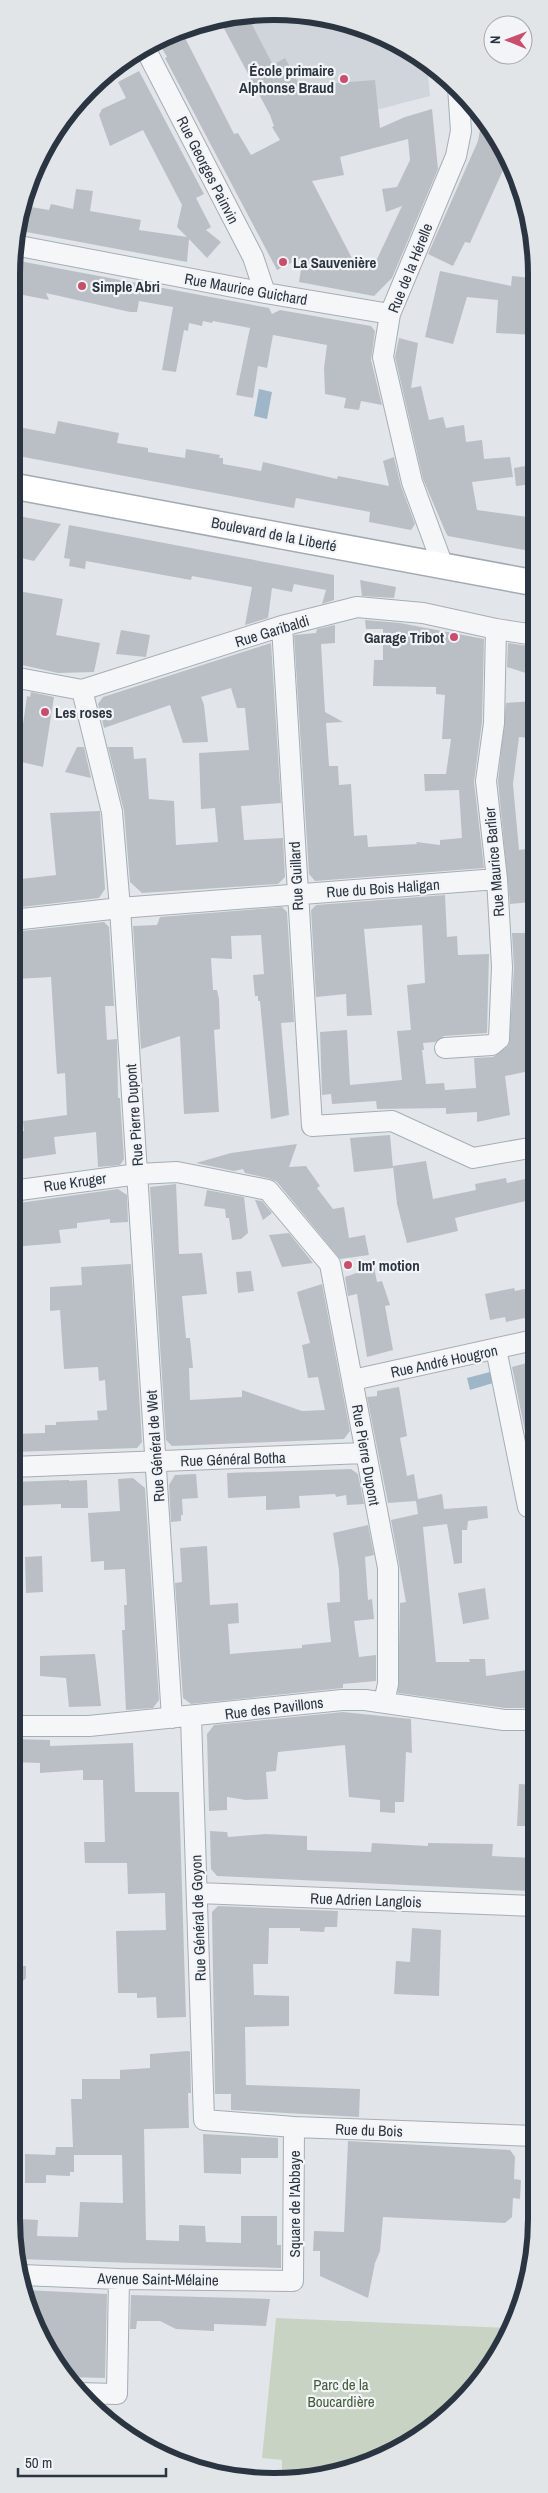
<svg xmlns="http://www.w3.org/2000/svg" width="548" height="2493" font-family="'Archivo Narrow',sans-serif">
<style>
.built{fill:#d0d5dc}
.green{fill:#c9d3c4}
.water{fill:#9fb6c8}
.building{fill:#babfc6;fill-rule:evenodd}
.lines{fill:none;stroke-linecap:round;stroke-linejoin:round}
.minor-casing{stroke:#a7adb4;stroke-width:22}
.major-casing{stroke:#a2abb5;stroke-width:28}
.minor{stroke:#f5f6f8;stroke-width:20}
.major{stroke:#fff;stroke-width:25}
.poi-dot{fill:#c84e6b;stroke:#f2f4f7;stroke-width:2}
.labels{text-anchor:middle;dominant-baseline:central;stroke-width:4.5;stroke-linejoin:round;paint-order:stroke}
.poi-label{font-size:15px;font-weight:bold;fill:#2b3541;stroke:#f2f4f7;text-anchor:start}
.street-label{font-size:15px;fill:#2b3541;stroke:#f2f4f7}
.park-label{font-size:15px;fill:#435c39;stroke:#f2f4f7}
.rim{fill:none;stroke:#2b3541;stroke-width:6}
</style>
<rect width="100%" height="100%" fill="#e2e6ea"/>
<!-- built -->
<path class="built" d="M309 14 390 38 427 65 430 96 287 133 229 19Z"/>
<!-- green -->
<path class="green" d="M276 2318 509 2328 502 2350 434 2427 342 2473 282 2479V2460L262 2458Z"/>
<!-- water -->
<path class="water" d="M259 389 272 392 267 419 254 416Z
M490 1372 493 1383 470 1390 467 1378Z"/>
<!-- building -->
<path class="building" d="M248 17 273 65 285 58 300 86 375 80 380 128 405 117 432 109 438 169 392 278 374 296 299 282 303 257 277 270 165 58 167 57 159 43 182 32 234 134 238 133 251 155 280 140 272 127 274 126 270 115 219 19ZM408 139 410 160 397 187 382 189 386 212 402 206 377 259 357 268 312 181 344 175 340 157Z
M139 71 204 194 196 198 211 227 206 230 221 242 207 258 189 239 187 262 21 231 25 206 49 210 51 204 73 209 76 189 93 191 90 211 141 220 139 230 187 237 177 227 182 205 143 130 110 146 99 115 102 109 126 98 118 82Z
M482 119 509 157 470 243 465 242 453 266 428 254 478 141Z
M14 260 269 308 272 314 280 310 371 326 375 331 371 360 382 405 361 401 359 410 344 408 346 398 325 394 324 368 327 345 273 335 267 368 258 366 253 398 236 395 250 328 213 321 212 323 203 321 202 326 189 323 188 331 184 330 176 372 162 370 173 307 139 301 137 312H130L46 293 49 300 13 293Z
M440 271 511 286 512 276 531 278 535 296V335L496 333 498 300 467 297 453 344 425 337Z
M399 338 418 343 411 388 421 386 429 420 443 417 446 428 464 425 466 442 482 440 484 459 510 457 513 477 472 482 477 510 535 518V552L448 536 446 533 423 479 395 357Z
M58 421 119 433 117 443 148 448V452L185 458 186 449 220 455 219 458H223V464L261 471 263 462 337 479 338 476 389 486 383 461 394 457 401 486 415 524 411 530 369 522 370 512 296 498 294 508 13 455V426L55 434Z
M525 466H532L534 484 516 486 514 468Z
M13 515 61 524 34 561 17 557 21 535 13 534Z
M69 525 334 575V600L322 604 326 590 294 584 292 592 272 588 268 618 245 625 252 587 192 576 191 580 86 561 85 569 69 566 70 559 64 558Z
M360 580 396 587 394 598 362 596Z
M18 591 63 599 56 635 100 643 94 672 58 673 13 663V620Z
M365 620 400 623 484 639 482 722 474 782 484 868 315 881 309 874 294 635 316 633 317 629 335 625V643L321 644 325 712 343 722 326 723 329 766H338L339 785 351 784 354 836 367 835 368 847 417 844 416 842 440 845V840L462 838 459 790 425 791 424 774H446L451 739H442L445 695 436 694V687L373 686 374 660H383V629H366Z
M121 630 150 635 146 657 116 654Z
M271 643 281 803 241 806 244 840 283 838 285 877 278 884 142 893 130 882 124 811 108 747H133L134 759 146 758 149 799 174 801 176 845 218 842 215 808 201 809 199 753 249 750 245 708H237L231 688 201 697 204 705 208 742 183 743 170 705 104 728 98 704 103 697Z
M508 643 535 647V676L507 667Z
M31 692 54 697 43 767 13 760V745L20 746 27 696 30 697Z
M535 701V721L532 722 530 738 519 737 513 784 519 850 526 849 532 902 510 904 498 781 506 703Z
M77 747H84L91 778 65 772Z
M100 811 105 889 99 898 13 908V880L56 875 50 813Z
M445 895 447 937 457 936 458 955 489 954 487 1033 444 1036 435 1042 423 1043 424 1050H422L426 1084 444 1083 445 1090 476 1088 474 1058 493 1057 509 1045 514 968 512 933H527L529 964H535L534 1070 505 1076 510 1115 477 1122V1112L446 1114V1108L377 1109 376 1101 332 1104 331 1094 322 1095 320 1032 347 1030 350 1085 402 1080 397 1031 411 1030 407 985 425 983 422 925 364 929 372 1015 347 1016 346 994 316 997 311 910 316 905Z
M282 907 287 912 294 1022 281 1023 289 1115 271 1119 260 1001H258V996H255L253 975 264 974 261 935 231 936 232 959 211 958 213 990H217L219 999 220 1029 214 1030 219 1112 184 1114 180 1036 141 1049 133 926 157 925 160 917Z
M104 922 109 927 114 1006H105L107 1040 117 1039 118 1098H120L124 1159 120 1165 98 1167 96 1132 54 1137 56 1154 22 1159 19 1132 24 1131 23 1121 67 1115 65 1073 57 1074 51 977 16 979 15 957H13V932Z
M390 1135 393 1168 354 1172 350 1138Z
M297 1144 289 1167 306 1166 320 1186 317 1188 333 1209 344 1207 349 1238 365 1235 369 1255 340 1259 277 1182 271 1179 245 1173 243 1169 234 1171 196 1163 231 1153Z
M426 1161 433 1199 476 1190 475 1184 506 1178 507 1183 534 1177V1199L455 1218 458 1231 407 1243 397 1204 393 1166Z
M176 1184 179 1254 202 1253 207 1294 182 1296 186 1338H190L193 1368H189L190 1400 242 1397V1390L302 1411 325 1410 318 1377 308 1378 302 1345 310 1343 297 1292 322 1284 350 1431 344 1439 172 1446 166 1440 150 1187Z
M118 1189 127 1195 128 1222 110 1223V1219L77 1223V1228L59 1230 61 1243 12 1247V1204Z
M207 1190 244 1197 248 1233 241 1239 232 1240 229 1218H226L225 1209 204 1206Z
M255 1200 262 1201 272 1213 263 1220Z
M289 1233 313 1263 282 1267 269 1235Z
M131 1264 142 1442 137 1448 12 1452V1434L45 1433V1425H56V1422L98 1420 97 1411 107 1410 105 1380 99 1381 98 1367 64 1369 60 1310 50 1311V1287L82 1285 81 1267Z
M374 1267 377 1282 382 1281 390 1305 385 1306 393 1350 367 1357 357 1294 348 1296 345 1277Z
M251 1271 254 1291 238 1293 236 1272Z
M534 1287V1316L506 1322 505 1317 490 1320 485 1294 514 1288 515 1291Z
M534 1361V1461H531L512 1367Z
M399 1387 407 1436 400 1438 407 1476 414 1474 418 1499 442 1494 444 1509 487 1506 488 1518 468 1521 467 1530H462V1563L454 1564 447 1524 423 1527 436 1662H470L469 1659H485L486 1676 534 1669V1708H505L398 1693 400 1603 406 1602 391 1520 418 1514 416 1501 388 1503 367 1397 377 1396V1391Z
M351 1469 358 1474 364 1504 347 1505 346 1495 336 1497 335 1494 299 1496 300 1508 266 1510V1496L228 1498 227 1473Z
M196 1474 198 1498 182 1499 183 1515H181V1521L171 1522 169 1485 175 1475Z
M133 1478 145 1488 159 1700 153 1708 126 1710 122 1630H125L124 1605H127L125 1569 104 1570V1561L91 1562 88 1513 120 1511 118 1479Z
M69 1480V1481L87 1480 88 1508H61V1504L12 1506V1482Z
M368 1525 374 1555 365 1557 368 1600 372 1599 374 1619 354 1621 359 1657 376 1655V1681L343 1684V1688L191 1704 183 1698 175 1583 182 1582 180 1548 207 1546 210 1605 238 1603 239 1623 228 1624 230 1654 302 1648V1645L331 1642 327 1603 340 1602 339 1570 333 1533Z
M42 1556 43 1592 26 1593 25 1557Z
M485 1588 489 1619 463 1624 458 1593Z
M95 1654 101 1706 69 1707 66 1678 40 1676V1656Z
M343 1712 411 1719 412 1753 406 1752 404 1802H395V1813L380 1812V1800L349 1797 345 1745 278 1752 276 1771 266 1772 268 1799 246 1800 227 1797V1810L209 1811 207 1734 214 1725Z
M12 1739 50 1740V1746L133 1743 135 1792H179L186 2017 157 2018 156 1997 137 1998V1993H118L116 1931 166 1930 165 1893 128 1894 127 1863H85L84 1842H105L103 1780H83V1770L40 1773V1763L12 1762Z
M519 1784 534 1785V1826H517Z
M210 1831 227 1832 228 1837 265 1834 307 1836V1850L371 1852 372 1843 428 1846V1843L493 1844 492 1856 533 1858 531 1891 217 1876 211 1869Z
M218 1906 338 1911 337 1927H325L324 1932 300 1931V1928H269L268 1964H253L254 1995 289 1996V2026L245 2027 246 2085 360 2089 359 2117 231 2110V2094H215L212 1912Z
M412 1928 441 1930 439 1996 394 1994 396 1961 410 1962Z
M12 1966H26V1978L12 1992Z
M188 2051 190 2052 191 2093H188L189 2128 144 2129 146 2240 179 2241V2225L205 2226 206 2242 241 2243V2216H277V2245H281V2268L19 2259 14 2235H21V2219L38 2220 37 2236 78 2237 80 2202 123 2203 122 2155H74V2172H70V2176L46 2175V2183H25V2154L55 2155 56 2147H73L71 2099H82V2079H120V2070L150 2068V2054Z
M203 2134 278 2138V2158H241V2174L204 2173Z
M348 2141 510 2150 515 2157 514 2179 521 2180 520 2199 513 2198 512 2217 505 2223 383 2217 380 2251 375 2263 368 2298 320 2276V2251H313L314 2231 344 2232Z
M25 2290 107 2294 105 2378 67 2377 31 2319Z
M131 2295 270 2299 266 2326 214 2324V2331L176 2329 160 2321H137L136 2329H130Z"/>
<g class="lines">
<defs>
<path id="minor" d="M146 50 253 257 265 293
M14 245 265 293 390 314
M443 566 412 482 383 357 390 314 456 156 461 131 458 87
M282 626 312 1126 392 1121 473 1158 535 1147
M13 677 82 690 282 626 357 607 423 613 496 629 535 635
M82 690 112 812 120 908 172 1718
M13 920 120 908 497 879
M445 1048 492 1045 499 1039 502 967 497 879 486 781 494 723 496 629
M12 1191 138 1174 177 1172 268 1190 330 1264 388 1568V1684L384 1702
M496 1349 528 1507 534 1506
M353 1380 534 1340
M12 1467 364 1453
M191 1717 204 2120 294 2127 534 2136
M12 1726H89L342 1700H365L504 1720H534
M198 1893 534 1906
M22 2275 119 2279 293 2281 294 2127
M77 2393 117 2394 119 2279"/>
<path id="major" d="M13 486 535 583"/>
</defs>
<!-- minor casing -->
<use href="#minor" class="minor-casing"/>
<!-- major casing -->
<use href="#major" class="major-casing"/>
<!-- minor -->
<use href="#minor" class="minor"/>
<!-- major -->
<use href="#major" class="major"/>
</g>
<!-- markers -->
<g class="poi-dot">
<circle cx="344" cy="79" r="5"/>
<circle cx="283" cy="262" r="5"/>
<circle cx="82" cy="286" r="5"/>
<circle cx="454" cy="637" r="5"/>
<circle cx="45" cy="712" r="5"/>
<circle cx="348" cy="1265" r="5"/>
</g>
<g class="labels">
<!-- poi labels -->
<g class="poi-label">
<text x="334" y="70" text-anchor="end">École primaire<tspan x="334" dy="17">Alphonse Braud</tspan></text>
<text x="293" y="262">La Sauvenière</text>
<text x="92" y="286">Simple Abri</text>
<text x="444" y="637" text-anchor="end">Garage Tribot</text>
<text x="55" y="712">Les roses</text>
<text x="358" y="1265">Im' motion</text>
</g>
<!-- street labels -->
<g class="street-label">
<text transform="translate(208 170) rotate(63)">Rue Georges Painvin</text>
<text transform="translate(410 268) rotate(-68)">Rue de la Hérelle</text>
<text transform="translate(246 289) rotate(10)">Rue Maurice Guichard</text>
<text transform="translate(274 534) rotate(11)">Boulevard de la Liberté</text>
<text transform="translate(272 631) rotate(-17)">Rue Garibaldi</text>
<text transform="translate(494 862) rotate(-95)">Rue Maurice Barlier</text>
<text transform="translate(296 876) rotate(-93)">Rue Guillard</text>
<text transform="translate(383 888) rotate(-4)">Rue du Bois Haligan</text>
<text transform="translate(134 1115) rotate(-94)">Rue Pierre Dupont</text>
<text transform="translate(75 1182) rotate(-8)">Rue Kruger</text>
<text transform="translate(444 1361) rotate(-12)">Rue André Hougron</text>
<text transform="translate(155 1446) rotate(-94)">Rue Général de Wet</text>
<text transform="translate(366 1455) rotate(80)">Rue Pierre Dupont</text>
<text transform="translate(233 1459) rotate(-2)">Rue Général Botha</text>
<text transform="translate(274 1708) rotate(-7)">Rue des Pavillons</text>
<text transform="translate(366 1900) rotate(2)">Rue Adrien Langlois</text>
<text transform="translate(198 1918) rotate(-92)">Rue Général de Goyon</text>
<text transform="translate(369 2130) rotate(2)">Rue du Bois</text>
<text transform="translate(294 2204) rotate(-90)">Square de l'Abbaye</text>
<text transform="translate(158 2279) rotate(1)">Avenue Saint-Mélaine</text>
</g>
<!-- park labels -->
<g class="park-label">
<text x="341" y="2384">Parc de la<tspan x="341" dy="17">Boucardière</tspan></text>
</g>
</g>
<!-- crop -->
<path d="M0 0H548V2493H0ZM274 20H274A254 254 0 0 1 528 274V2219A254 254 0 0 1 274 2473H274A254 254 0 0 1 20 2219V274A254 254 0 0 1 274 20Z" fill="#e2e5e8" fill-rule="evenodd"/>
<path class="rim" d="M274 20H274A254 254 0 0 1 528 274V2219A254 254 0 0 1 274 2473H274A254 254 0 0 1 20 2219V274A254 254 0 0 1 274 20Z"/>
<!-- north arrow -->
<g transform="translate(508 40) rotate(271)"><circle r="24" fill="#f2f4f7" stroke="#a2a8ae"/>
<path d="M0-4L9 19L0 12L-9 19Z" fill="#c84e6b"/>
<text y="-8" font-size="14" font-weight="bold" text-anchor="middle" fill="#2b3541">N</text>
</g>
<!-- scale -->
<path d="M18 2468v8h148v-8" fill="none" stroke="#2b3541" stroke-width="2.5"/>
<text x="25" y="2468" font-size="15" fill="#2b3541" stroke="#f2f4f7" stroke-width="4" paint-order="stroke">50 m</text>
</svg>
